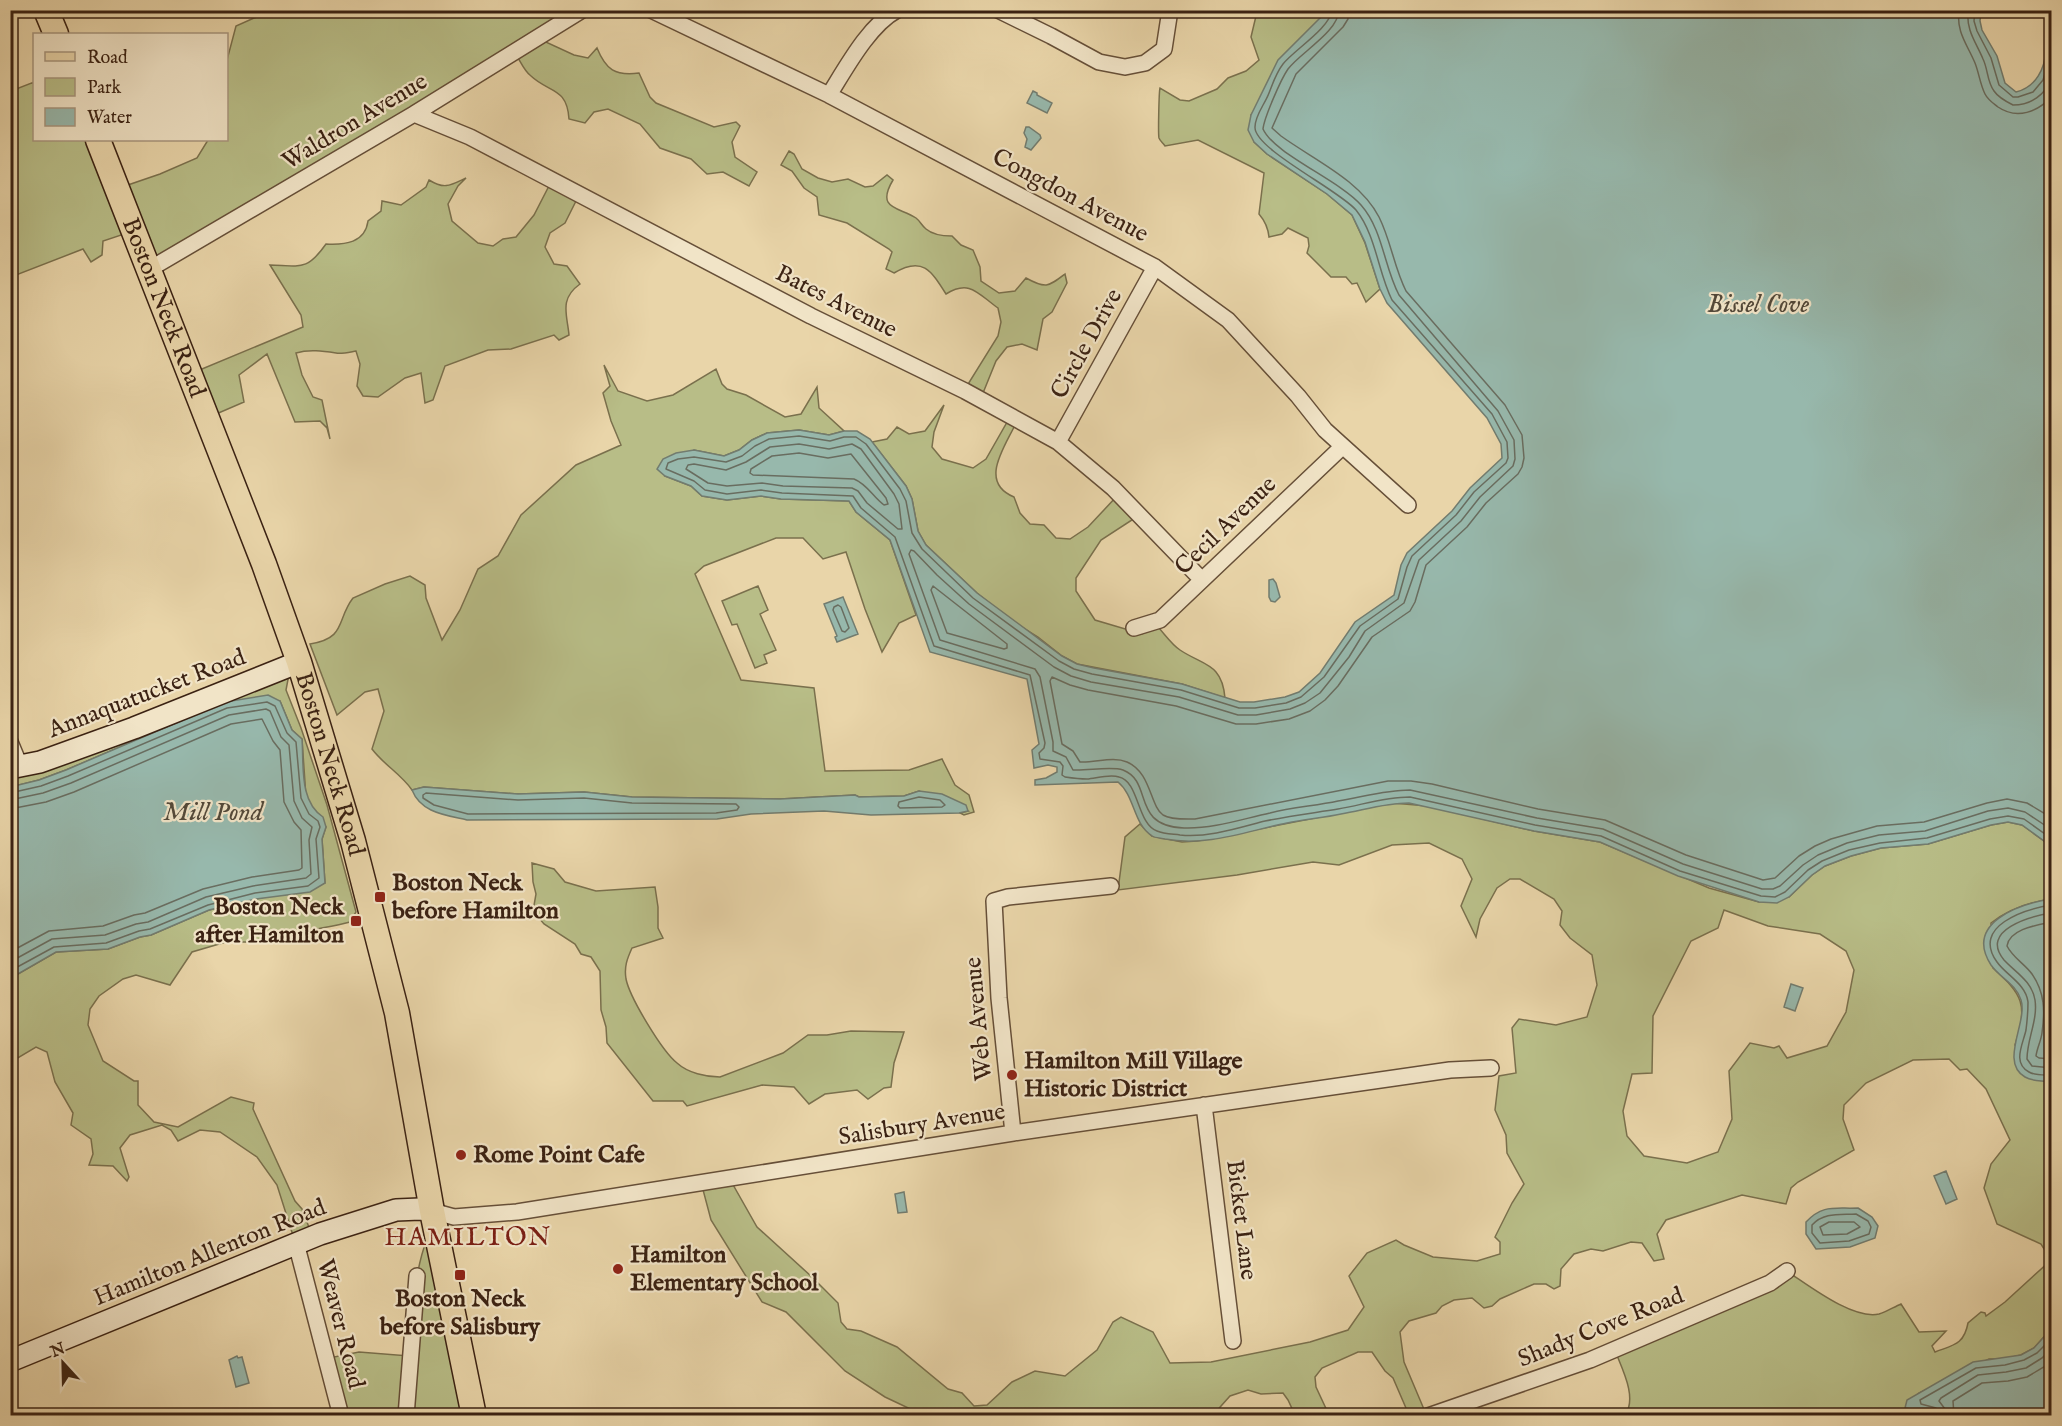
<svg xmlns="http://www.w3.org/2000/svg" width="2062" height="1426" font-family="'IM FELL English',serif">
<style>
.green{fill:#b8bd87;stroke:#7a704d;stroke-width:1.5;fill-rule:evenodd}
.water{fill:#97b8ac;stroke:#727c6f;stroke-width:1.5}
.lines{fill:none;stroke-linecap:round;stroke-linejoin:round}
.shore{stroke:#696d60;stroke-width:1.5}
.street-casing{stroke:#664f38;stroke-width:18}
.secondary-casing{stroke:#3b2213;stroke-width:24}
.primary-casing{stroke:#3b2213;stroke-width:27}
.street{stroke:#f1e4c7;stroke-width:15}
.secondary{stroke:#f1e4c7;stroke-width:21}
.primary{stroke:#e9d5a9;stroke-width:24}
.poi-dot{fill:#8f2418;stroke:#f1e4c7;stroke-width:2}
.labels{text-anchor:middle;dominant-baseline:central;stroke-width:4.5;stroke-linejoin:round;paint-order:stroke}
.street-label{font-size:24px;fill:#3b2213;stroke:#f1e4c7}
.poi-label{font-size:24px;font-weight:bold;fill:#3b2213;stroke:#f1e4c7;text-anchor:start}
.water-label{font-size:26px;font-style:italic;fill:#524839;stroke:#f1e4c7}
.neighbourhood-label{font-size:26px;letter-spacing:1.5px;fill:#7a1f14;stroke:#f1e4c7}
</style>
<rect width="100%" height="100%" fill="#e9d5a9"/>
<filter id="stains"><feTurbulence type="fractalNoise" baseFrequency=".00333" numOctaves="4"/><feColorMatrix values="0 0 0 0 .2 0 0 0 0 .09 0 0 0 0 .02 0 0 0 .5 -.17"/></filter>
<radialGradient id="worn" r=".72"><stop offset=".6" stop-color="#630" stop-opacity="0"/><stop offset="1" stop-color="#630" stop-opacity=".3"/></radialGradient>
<!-- green -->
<path class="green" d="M270 11H581L537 38 574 55 588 58 597 48C606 70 615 76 639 73L650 97 656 103 714 127 736 122 740 126 732 142 735 157 757 172 749 186 723 172 707 174 691 159 660 148 640 124 608 109 594 112 585 123 569 119C567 87 549 93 531 76 524 71 520 60 515 53L156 263 130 232 103 241 102 255 91 262 83 249 11 277V91L34 82V140H93L119 188 160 174 197 158 208 140H226L227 60 236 26Z
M1254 11H1328L1314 26 1251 115 1254 142 1267 154 1327 194 1352 215 1365 243 1380 289 1366 302 1357 283 1352 284 1346 277H1331L1307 253 1309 246 1308 238 1288 228 1282 234 1269 237C1268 227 1265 221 1259 214L1264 173 1198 140 1165 146C1163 143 1160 141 1159 138 1158 134 1159 91 1160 88L1180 100 1189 101 1217 89 1228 78 1246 71 1259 60 1251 37 1256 16Z
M789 151 794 154 802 169 818 178 832 182 848 179 865 187 873 186 887 175 893 180C875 210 900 207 916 218 920 221 922 226 926 229 933 235 943 236 952 236L961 245 973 250 980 267 981 281 999 293 1015 291 1026 278C1046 289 1048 287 1065 274L1067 283 1052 312 1043 319 1037 350 1022 344 1007 347 996 361 981 398 965 389 998 336 1001 322 998 308C978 294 970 279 946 294 931 270 922 256 894 273L886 269 892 252 889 249 847 223 819 215 817 197 804 188 792 171 781 165Z
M466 178 458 186 448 204 452 221 478 243 493 246 503 239 516 237 534 215 551 182 577 199 565 223 550 233 545 247 554 264 567 266 580 284C559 299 567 314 569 335L559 340 554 335 511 349 488 350 445 366 433 400 425 403 421 373 405 378 378 397 363 396 357 386 360 364 356 351C350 352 342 354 336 353 323 351 309 349 296 353L302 375 313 397 322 400 330 439 327 428 320 421 295 422 267 354 239 375 244 402 207 418 190 374 303 327 301 315 270 265C301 266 307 271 326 244 345 245 365 243 368 221L381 211 382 201 401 205 426 187 429 180C445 190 451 185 466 178Z
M604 365 618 391 647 401 673 395 716 369 722 384 727 389 746 395 785 417 801 414 817 387 819 408 844 431 829 435 799 430 767 433 752 440 739 450 724 456 694 450 665 476 691 486 702 496 727 500 761 496 781 499 849 501 856 512 890 540 916 615 899 623 882 652 865 609 846 552 823 559 803 538H776L704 566 695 574 741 680 814 688 825 771 909 770 942 759 955 785 969 795 974 812 964 815 960 813 968 811 919 791 904 796 859 797 855 795 780 799 632 797 584 792 518 794 424 787 412 790C401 774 384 765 372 749L384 711 378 689 365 692 337 715 310 644C347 638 336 620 353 598L385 584 410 576 425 585 426 598 442 640 460 610 478 569 498 556 521 515 576 465 621 445 611 421 603 393 610 386Z
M944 405 934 432 932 447 942 459 973 468 986 459 1010 417 1016 423C1005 447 978 482 1014 497L1020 513 1030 524 1044 525 1056 538 1070 539 1088 527 1118 495 1135 518 1101 540 1076 578V591L1095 620 1142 634 1153 624 1157 626C1164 633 1171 644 1180 650 1204 666 1222 663 1225 698L1182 684 1077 664 1062 656 1038 637 1012 621 977 593 926 545 918 531 912 499 906 486 872 442 887 439 897 427 909 434 925 431Z
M758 586 768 610 760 614 776 650 764 655 767 663 755 668 737 624 732 625 722 601Z
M290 669 286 690 301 728 327 805 356 912 350 922C327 928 304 930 282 938L277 935 248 942H226L192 952 170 985 136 975 123 979 99 996 90 1009 88 1025 103 1061 134 1081H138V1105L154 1122 178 1127 231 1097 254 1103 253 1109 295 1201 302 1209 313 1238 296 1245 277 1185 257 1157 220 1132 200 1130 178 1141 171 1130 162 1125 130 1135 120 1148 129 1177 127 1181 113 1166 89 1165 93 1154 91 1139 71 1125 73 1113 55 1082 47 1052 36 1047 11 1062V978L56 952 108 949 140 937 151 935 209 910 325 883 322 839 326 827 313 811 306 797 302 739 292 730 280 701 225 702 66 770 39 780 11 787 10 740 19 764Z
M1392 803 1428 806 1534 831 1600 842 1709 888 1759 902 1789 897 1812 875 1825 866 1851 856 1881 848 1928 844 1991 825 2008 822 2022 825 2051 846V899C2030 902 2008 910 1991 923L1993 968C2023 995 2028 1004 2015 1045L2051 1082V1329L2034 1348 2021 1355 2004 1359H1989L1919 1393 1906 1408 1933 1413 1962 1415H1625C1638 1397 1621 1367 1614 1348L1785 1270C1807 1284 1852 1320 1879 1314 1886 1312 1894 1307 1901 1304L1919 1332 1946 1331 1932 1346 1935 1352C1953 1345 1964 1345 1968 1323L1981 1312 1985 1313 1986 1316 2005 1302 2051 1260 2041 1244 1997 1224 1984 1188 1991 1164 2010 1140 1986 1089 1967 1069 1960 1070 1949 1059 1913 1060 1866 1083 1844 1105 1843 1119 1854 1150 1798 1182 1791 1188 1786 1204 1742 1195 1666 1220 1657 1234 1664 1259 1654 1261 1642 1243 1631 1242 1603 1251 1591 1249 1574 1254 1561 1269 1560 1286 1554 1289 1546 1284H1534L1500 1299 1492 1306 1484 1308 1472 1298 1454 1300 1442 1306 1436 1313 1409 1321 1400 1332 1404 1362 1426 1414 1409 1415 1393 1378 1385 1371 1372 1352H1358L1322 1368 1315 1377 1316 1387 1329 1415H1295L1288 1400 1283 1393 1261 1394 1248 1390 1230 1396 1213 1415H923L885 1397 845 1371 786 1312 762 1302 711 1220 702 1186 732 1183 757 1227 812 1277 838 1303 841 1322 847 1329 861 1331 897 1347 948 1389 962 1393 974 1406 987 1405 1012 1382 1035 1371 1065 1376 1097 1350 1113 1322 1121 1317 1153 1332 1170 1363 1211 1362 1310 1342 1348 1330 1364 1307 1349 1276 1367 1253 1396 1240 1404 1245 1433 1257 1477 1261 1500 1254V1242L1495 1237 1512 1203 1524 1184 1507 1153 1506 1135 1495 1110 1499 1076 1516 1073 1512 1028 1519 1019 1556 1025 1587 1017 1597 985 1592 955 1570 938 1560 925 1562 911 1554 899 1520 879H1510L1497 888 1480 919 1476 937 1461 906 1472 879 1462 859 1429 843 1392 845 1339 865 1313 862 1237 875 1118 890 1125 837 1140 824 1152 836 1182 842 1197 841ZM1724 910 1768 926 1820 934 1846 951 1854 970 1846 1012 1827 1046 1787 1058 1779 1046 1774 1048 1750 1043 1729 1071 1732 1119 1718 1152 1687 1163 1644 1156 1627 1136 1623 1111 1632 1074 1652 1073 1653 1016 1691 941 1718 928Z
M532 863 554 869 565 882 596 891 655 887 658 907V928L663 938 632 948C627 959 624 967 626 979 630 998 662 1051 677 1063 688 1073 706 1077 720 1077L783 1053 808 1035H827L851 1031 904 1032 894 1063 891 1087 884 1088 868 1099 857 1090 825 1094 809 1104 794 1087 762 1085 687 1106 683 1101H653L607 1043 606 1027 601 1010 600 971 591 957 581 954 575 944 544 924 533 911 536 894 533 882Z
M427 1239 474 1415H340L329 1358 359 1352 409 1356C413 1317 413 1275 427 1239Z"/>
<!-- water -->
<path class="water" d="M1328 10 1981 11 1980 21 1982 30 1997 56 2005 83 2016 92C2036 87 2045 69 2046 49 2047 34 2043 25 2051 13V846L2022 825 2008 822 1991 825 1928 844 1881 848 1851 856 1825 866 1812 875 1789 897 1777 903 1759 902 1678 876 1600 842 1534 831 1409 803C1385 803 1364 810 1341 814 1323 818 1305 819 1287 823 1247 831 1207 847 1165 839 1161 838 1155 838 1152 836 1133 824 1135 796 1118 782L1035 785V780L1046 778 1057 772V767L1048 765 1034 768 1032 750 1039 744 1027 679 930 652 890 540 856 512 849 501 781 499 761 496 727 500 702 496 691 486 665 476 657 469 663 459 676 453 694 450 724 456 739 450 752 440 767 433 799 430 829 435 844 431H857L870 439 906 486 912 499 918 531 926 545 977 593 1062 656 1077 664 1094 668 1182 684 1240 702H1254L1285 697 1299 692 1320 673 1355 622 1394 595 1401 565 1407 553 1452 511 1470 488 1502 458 1501 444 1487 418 1387 303 1380 289 1365 242 1352 215 1327 194 1267 154 1254 142 1248 130 1251 115 1278 60Z
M1033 91 1037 93V95L1052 103 1047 113 1027 103Z
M1026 127H1029L1040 135 1041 138 1031 150 1025 147 1027 139 1024 133Z
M1273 579 1276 583 1280 597 1275 602 1271 601 1269 597V580Z
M843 597 858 634 837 642 835 637 837 636 824 604Z
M268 695 280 701 292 730 302 739C304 766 299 801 323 817L326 827 322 839 325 883 310 892 256 899 209 910 151 935 140 937 108 949 56 952 11 978 10 787 39 780 66 770 225 702Z
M424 787 518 794 584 792 632 797 780 799 855 795 859 797 904 796 919 791 942 794 966 805 968 811 959 813 871 815 824 811 751 814 717 819 467 820C446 815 421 813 412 790Z
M2051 899V1082C2042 1080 2033 1082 2025 1077 1999 1062 2028 1022 2021 1000 2016 984 2000 978 1991 965 1964 923 2019 904 2051 899Z
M1791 984 1803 988 1795 1011 1784 1007Z
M1946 1171 1957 1199 1946 1204 1934 1176Z
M904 1192 907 1212 898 1213 895 1194Z
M1858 1208 1872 1217 1878 1226 1875 1238 1850 1247 1816 1249 1806 1234V1222C1823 1204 1835 1209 1858 1208Z
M2051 1329V1415H1948L1905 1408 1907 1400 1973 1362 2021 1355 2034 1348Z
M237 1356 238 1358 242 1357 249 1383 236 1387 229 1360Z"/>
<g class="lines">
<!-- shore -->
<path class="shore" d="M1332 10C1330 28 1294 50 1283 64 1276 73 1273 83 1269 93 1265 104 1255 115 1255 127 1254 149 1339 190 1356 210 1376 235 1378 272 1392 300L1492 414 1507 442 1508 458 1506 463 1474 492 1456 515 1412 556 1407 567 1398 599 1360 626 1324 677 1301 697 1286 703 1255 708H1239L1181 690 1092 674 1074 669 1059 661 973 598 922 549 912 533 906 501 900 489 866 444 856 437H844L830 441 799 436 769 439 755 446 742 456 726 462 694 457 678 459 668 463 666 469 694 481 705 490 727 494 761 490 782 493 853 496 861 508 895 537 934 646 1030 675 1045 743 1044 748 1039 753 1040 759 1060 762 1063 766 1062 775 1065 777C1072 778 1080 779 1087 779 1097 778 1110 774 1119 777 1139 781 1137 824 1157 831 1164 834 1173 834 1180 835 1208 838 1238 828 1265 821 1289 816 1313 813 1338 809 1362 805 1384 797 1410 797L1535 825 1601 836 1680 871 1761 896 1775 897 1785 892 1808 870 1822 861 1849 850 1880 843 1927 838 1990 819 2008 816 2024 819 2052 839
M1339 10C1338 32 1301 52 1288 69 1281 79 1264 118 1263 129 1274 154 1339 180 1361 205 1383 230 1384 267 1399 295L1498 411 1514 440 1515 459 1513 466 1480 497 1461 521 1419 560 1404 603 1365 631 1349 657 1320 693 1305 703 1290 709 1256 715H1238L1179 697 1091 682 1071 676 1054 667 969 604 937 575 914 551 911 550 909 554 940 640 1035 669 1040 677 1053 742V751L1066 757 1073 770C1087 771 1111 766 1123 770 1154 782 1130 826 1184 828 1213 829 1242 819 1270 813 1292 807 1315 806 1338 801 1363 797 1385 790 1410 790L1537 818 1603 829 1683 864 1762 889H1773L1780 886 1803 865 1818 855 1847 843 1879 835 1925 831 1988 811 2008 808 2025 812 2052 830
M1348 10V19L1343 27 1296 74 1272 128 1281 136C1314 160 1360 180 1379 217 1391 241 1394 267 1406 291L1505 405 1522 435 1524 458 1522 467 1518 474 1486 503 1467 527 1426 565 1415 602 1410 611 1372 637 1338 686 1325 700 1310 711 1289 719 1256 724H1236L1176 706 1088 690 1070 685 1052 677 1050 681 1062 744 1073 751 1080 762C1095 763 1113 756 1127 762 1151 772 1150 806 1163 815 1171 820 1186 819 1195 819L1388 781H1411L1432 784 1538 809 1605 820 1686 855 1763 880 1775 878 1799 856 1815 846 1831 839 1877 826 1924 822 1987 803 2007 799 2027 803 2052 818
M1959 10C1956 32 1967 44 1975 63 1979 73 1980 84 1985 94 1988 100 1993 103 1998 107 2017 120 2038 112 2052 96
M1968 10C1966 31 1976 42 1983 59 1988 69 1987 82 1994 91 1998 97 2007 102 2013 105 2031 105 2045 95 2052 78
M1975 10 1974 21 1977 31 1991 58 1999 85 2013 97H2018L2033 92 2043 80 2052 51
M799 444 829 449 852 444 861 449 894 494 899 504 902 529H898L867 503 858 491 852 488 783 486 762 483 727 486 708 483 686 469 688 465 694 464 726 470 746 462 770 447Z
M799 453 828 458 851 454 886 498 888 504 884 505C873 497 867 484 854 479L753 475 750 473 751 469 772 456Z
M933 586 1007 644V648L1004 649 947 633 931 590Z
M838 605 841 607 849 628 845 632 842 631 833 610 834 607Z
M10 793 41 786 68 776 227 708 267 702 275 706 287 733 296 742 301 798 309 814 318 821 320 827 316 839 319 878 308 886 255 893 208 905 150 929 139 931 106 943 54 947 10 971
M426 793 518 800 584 798 632 803 736 804 739 807 737 810 716 813 468 814 434 805 423 798V795Z
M919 797 940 800 945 805 942 807 900 808 898 806 899 802Z
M10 800 43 793 71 783 229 715 266 709 270 711 281 737 289 745 294 801 302 818 312 827 309 840 311 874 306 878 253 886 206 897 148 922 136 924 105 935 52 939 10 962
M10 809 46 802 74 792 231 724 262 719 273 741 280 750 284 802 294 822 301 830 302 868 299 870 252 877 203 889 145 913 134 915 103 926 49 931 10 952
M2052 905C2025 909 1971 926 1997 962 2006 975 2026 984 2028 1002 2028 1010 2027 1022 2026 1030 2023 1044 2012 1063 2029 1072 2036 1076 2044 1075 2052 1075
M2052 913C2031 916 1979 930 2004 960 2015 972 2032 981 2035 1000 2038 1020 2027 1039 2027 1059L2032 1066 2052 1068
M2052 922C2037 925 2009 929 2007 946 2013 958 2025 964 2032 974 2045 993 2045 1011 2042 1033 2041 1041 2037 1048 2036 1056L2039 1058 2052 1059
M1856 1214 1868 1221 1871 1227 1869 1234 1849 1241 1820 1243 1812 1233V1225C1824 1212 1840 1215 1856 1214Z
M1829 1222H1854L1860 1227 1847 1234 1823 1235 1820 1227Z
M1938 1416 1936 1408 1921 1404 1920 1400 1976 1368 2005 1365 2024 1360 2037 1353 2052 1338
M1945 1416V1409L1939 1401 1941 1398 1978 1375 2006 1372 2026 1368 2042 1358 2052 1348
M1954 1416 1953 1401 1982 1383 2008 1381 2027 1377 2052 1362"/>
<defs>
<path id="street" d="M651 10 829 95 1155 267 1228 320 1298 396 1325 430 1408 505
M998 10 1051 36 1099 62 1125 67 1145 63 1164 49 1170 10
M829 95C846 68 869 25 897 10
M414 114 470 137 811 316 965 391 1058 442 1113 488 1202 580
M148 270 414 114 582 10
M1058 442 1155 267
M1134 628 1160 620 1342 447
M10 742 20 766
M1204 1105 1233 1341
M1013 1133 999 998 994 901 1008 897 1111 886
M432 1211 454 1217 517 1212 1013 1133 1450 1070 1491 1068
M296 1243 341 1416
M406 1416 417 1276
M1428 1416 1590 1360 1770 1283 1787 1271"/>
<path id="secondary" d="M10 768 40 762 134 728 299 662
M10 1361 320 1234 396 1210 420 1209 432 1211"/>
<g id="primary">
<path d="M46 10 56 34"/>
<path id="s1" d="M98 140 264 564 299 662 353 841 397 1013 432 1211 474 1416"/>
</g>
</defs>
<!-- street casing -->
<use href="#street" class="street-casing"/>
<!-- secondary casing -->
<use href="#secondary" class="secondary-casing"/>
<!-- primary casing -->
<use href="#primary" class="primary-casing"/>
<!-- street -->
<use href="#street" class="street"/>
<!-- secondary -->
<use href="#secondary" class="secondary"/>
<!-- primary -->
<use href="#primary" class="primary"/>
</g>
<!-- markers -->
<g class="poi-dot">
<rect x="374" y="891" width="12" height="12" rx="3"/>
<rect x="350" y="915" width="12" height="12" rx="3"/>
<circle cx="1012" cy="1075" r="6"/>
<circle cx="461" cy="1155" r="6"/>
<circle cx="618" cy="1269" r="6"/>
<rect x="454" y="1269" width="12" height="12" rx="3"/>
</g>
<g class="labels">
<!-- street labels -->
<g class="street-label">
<text transform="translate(355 122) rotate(-31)">Waldron Avenue</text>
<text transform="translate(1070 196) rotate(28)">Congdon Avenue</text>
<text transform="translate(836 302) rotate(27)">Bates Avenue</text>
<text stroke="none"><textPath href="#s1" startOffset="180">Boston Neck Road</textPath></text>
<text transform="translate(1087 344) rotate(-61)">Circle Drive</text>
<text transform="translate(1226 526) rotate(-44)">Cecil Avenue</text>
<text transform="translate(147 694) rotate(-21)">Annaquatucket Road</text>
<text stroke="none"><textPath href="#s1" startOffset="666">Boston Neck Road</textPath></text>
<text transform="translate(979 1019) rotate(-95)">Web Avenue</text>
<text transform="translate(922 1125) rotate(-9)">Salisbury Avenue</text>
<text transform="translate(1241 1220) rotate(83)">Bicket Lane</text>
<text transform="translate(210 1253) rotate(-22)">Hamilton Allenton Road</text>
<text transform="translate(340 1324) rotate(76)">Weaver Road</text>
<text transform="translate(1601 1328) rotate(-22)">Shady Cove Road</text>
</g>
<!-- poi labels -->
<g class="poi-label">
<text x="392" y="883">Boston Neck<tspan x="392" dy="28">before Hamilton</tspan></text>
<text x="344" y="907" text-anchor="end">Boston Neck<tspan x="344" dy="28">after Hamilton</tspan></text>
<text x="1024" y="1061">Hamilton Mill Village<tspan x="1024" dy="28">Historic District</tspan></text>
<text x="473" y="1155">Rome Point Cafe</text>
<text x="630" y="1255">Hamilton<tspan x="630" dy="28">Elementary School</tspan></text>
<text x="460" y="1299" text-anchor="middle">Boston Neck<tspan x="460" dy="28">before Salisbury</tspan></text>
</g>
<!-- water labels -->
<g class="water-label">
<text x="1758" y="304">Bissel Cove</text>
<text x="213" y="812">Mill Pond</text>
</g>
<!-- neighbourhood labels -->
<g class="neighbourhood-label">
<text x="468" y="1237">HAMILTON</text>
</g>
</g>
<!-- margin -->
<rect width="2062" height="1426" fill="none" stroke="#e9d5a9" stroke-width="36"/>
<rect x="12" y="12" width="2038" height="1402" fill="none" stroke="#3b2213" stroke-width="3"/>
<rect x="18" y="18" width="2026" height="1390" fill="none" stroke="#3b2213" stroke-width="1.5"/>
<!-- legend -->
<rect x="33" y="33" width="195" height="108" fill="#f1e4c7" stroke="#a8967f" stroke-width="1.5"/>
<rect x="45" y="52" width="30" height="9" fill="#e9d5a9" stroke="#a8967f" stroke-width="1.5"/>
<text x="87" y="63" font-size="18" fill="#3b2213">Road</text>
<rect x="45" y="78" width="30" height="18" fill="#b8bd87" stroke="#a8967f" stroke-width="1.5"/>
<text x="87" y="93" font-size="18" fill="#3b2213">Park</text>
<rect x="45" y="108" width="30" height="18" fill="#97b8ac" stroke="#a8967f" stroke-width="1.5"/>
<text x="87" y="123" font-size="18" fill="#3b2213">Water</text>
<!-- north arrow -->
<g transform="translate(63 1363) rotate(338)" stroke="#f1e4c7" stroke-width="4.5" paint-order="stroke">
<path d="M0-4.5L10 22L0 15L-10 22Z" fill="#3b2213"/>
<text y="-9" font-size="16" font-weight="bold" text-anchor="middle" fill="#3b2213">N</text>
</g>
<rect width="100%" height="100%" filter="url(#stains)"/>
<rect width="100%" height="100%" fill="url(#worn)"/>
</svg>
